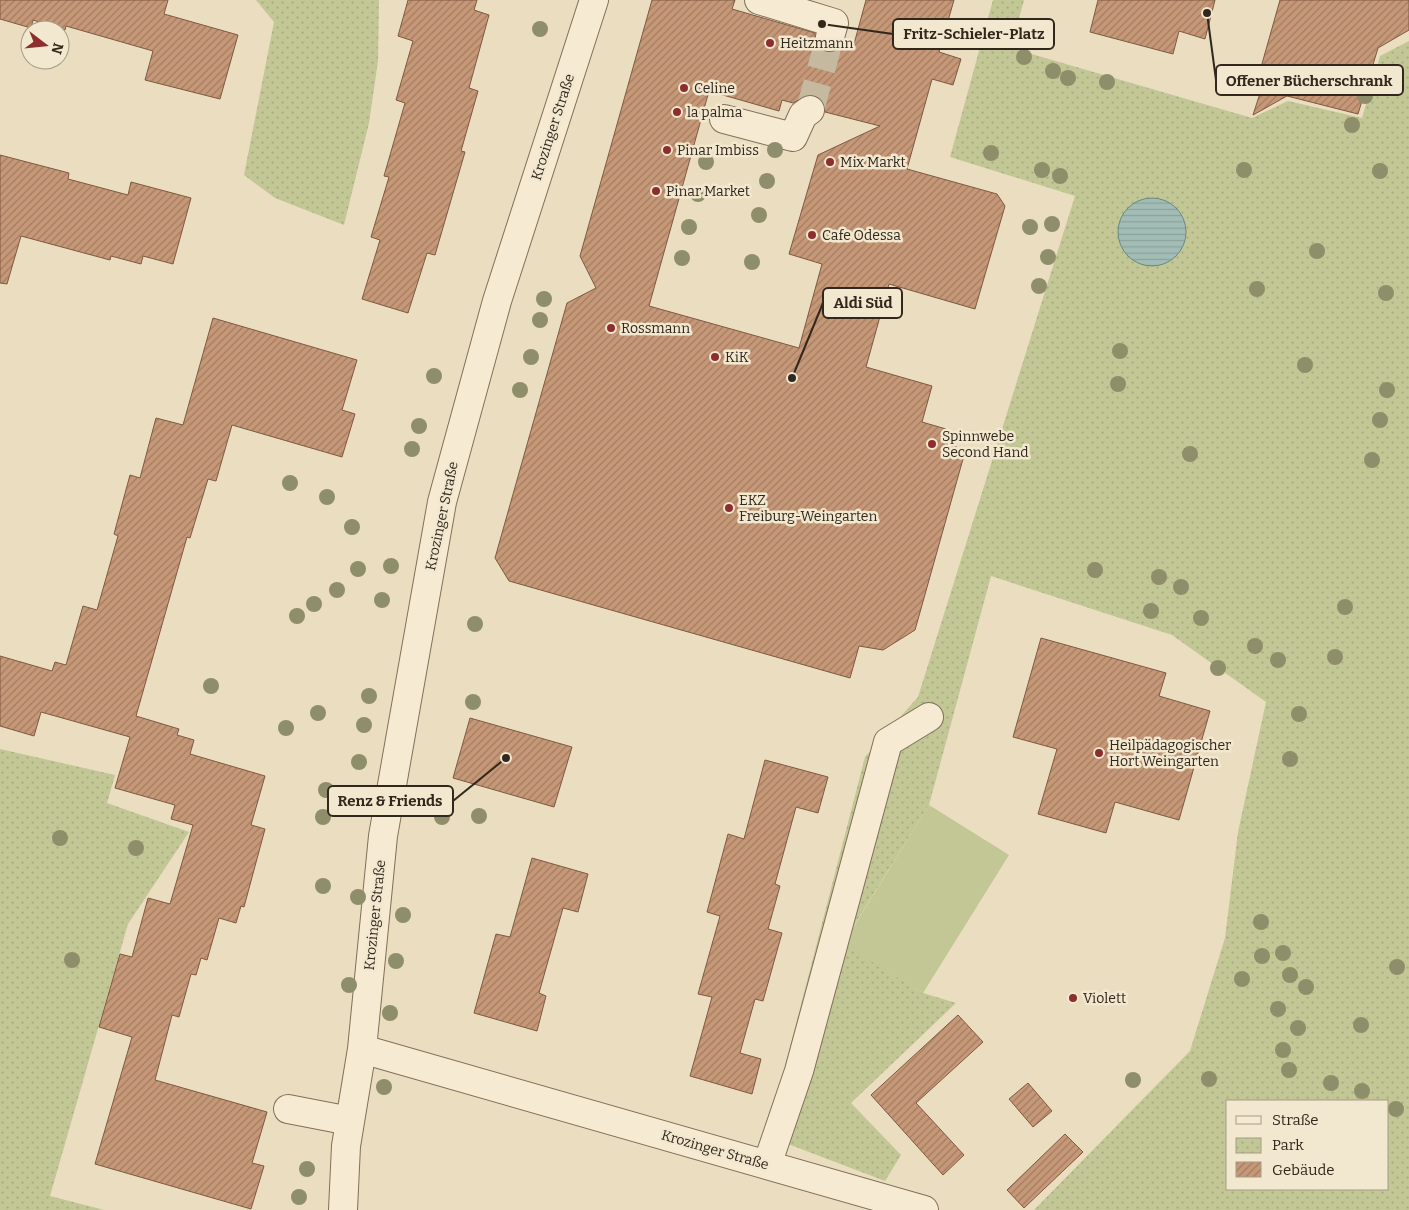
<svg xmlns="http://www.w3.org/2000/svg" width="1409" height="1210" font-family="Bitter,serif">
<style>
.park{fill:url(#park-dots);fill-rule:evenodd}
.pitch{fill:#c2c795}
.water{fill:url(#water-rules);stroke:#6a8982}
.building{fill:url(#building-hatch);stroke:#7f5941;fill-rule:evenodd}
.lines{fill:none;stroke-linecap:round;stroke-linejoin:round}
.minor-tunnel{stroke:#c5b99f;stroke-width:28;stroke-dasharray:28 14;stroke-linecap:butt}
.minor-casing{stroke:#826f59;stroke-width:30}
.minor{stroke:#f6ebd2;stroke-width:28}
.tree{fill:#8e8e6a}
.poi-dot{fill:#8d2d2e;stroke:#f2e8cf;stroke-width:2}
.labels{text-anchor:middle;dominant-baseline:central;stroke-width:5;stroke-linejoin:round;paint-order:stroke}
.poi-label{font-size:14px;fill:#32271d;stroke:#f2e8cf;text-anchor:start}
.street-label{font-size:14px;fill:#32271d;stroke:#f2e8cf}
.leader{fill:none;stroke:#32271d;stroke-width:2}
.callout-dot{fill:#32271d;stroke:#f2e8cf;stroke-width:2}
.callout{fill:#f2e8cf;stroke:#32271d;stroke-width:2}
.callout-label{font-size:15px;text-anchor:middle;font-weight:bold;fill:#32271d}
</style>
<defs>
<pattern id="park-dots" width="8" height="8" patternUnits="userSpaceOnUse" patternTransform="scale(1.25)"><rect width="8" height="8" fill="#c2c795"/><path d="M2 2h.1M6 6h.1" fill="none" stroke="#a7ab80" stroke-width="1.8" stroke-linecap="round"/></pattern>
<pattern id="water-rules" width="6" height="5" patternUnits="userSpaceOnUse" patternTransform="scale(1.25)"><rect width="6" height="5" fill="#a2bdb5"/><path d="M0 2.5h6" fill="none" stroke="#8ca29b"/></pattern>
<pattern id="building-hatch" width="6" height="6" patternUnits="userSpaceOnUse" patternTransform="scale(1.25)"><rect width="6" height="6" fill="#c69878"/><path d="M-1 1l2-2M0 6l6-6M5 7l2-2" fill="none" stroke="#a17c62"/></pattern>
</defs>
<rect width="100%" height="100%" fill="#eaddc0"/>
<!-- park -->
<path class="park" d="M256 0H379L378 61 369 123 344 225 275 198 244 175 274 22Z
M993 0H1024L1011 48 1252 118 1288 101 1362 118 1380 56 1409 41V1210H1034L1190 1051 1225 938 1238 832 1266 702 1172 635 991 576 929 805 843 943 923 993 956 1003 851 1103 901 1155 885 1181 767 1136 865 757 918 697 1075 196 950 157ZM1228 1101H1388V1189H1228Z
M0 749 115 775 107 803 189 832 128 924 50 1196 104 1210H0Z"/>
<!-- pitch -->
<path class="pitch" d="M929 805 1009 855 923 993 843 944Z"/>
<!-- water -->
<path class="water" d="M1118 232a34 34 0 1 1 68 0a34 34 0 1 1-68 0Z"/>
<!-- building -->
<path class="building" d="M0 0H168L164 14 238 35 220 99 145 80 153 51 66 26 65 30 33 20 31 28 0 19Z
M408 0H477L474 10 489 15 469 88 478 91 461 151 465 152 435 255 427 253 408 313 362 299 380 240 371 237 389 177 384 176 405 103 396 100 413 41 398 36Z
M652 0H735L732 9 815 33V41L819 48 826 52H833L840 49 845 41 854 44 866 0H954L939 52 961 59 953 85 932 79 907 169 997 194 1005 206 975 309 889 284 866 367 932 386 922 422 946 429 963 459 915 630 883 650 859 646 850 678 509 581 495 558 567 303 596 288 580 256ZM709 91 779 111 782 100 793 103 808 95 816 96 823 101 825 112 880 126 818 155 789 254 822 264 799 348 649 306Z
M1098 0H1215L1205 39 1179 31 1173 54 1090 32Z
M1280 0H1409V30L1378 48 1358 114 1287 96 1253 115 1262 87 1256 85Z
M0 155 69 173 68 179 128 195 131 182 191 198 173 264 143 256 141 264 111 256 110 260 21 236 7 284 0 283Z
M213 318 357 360 342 410 355 414 342 457 232 425 216 481 208 479 190 538 187 537 136 716 179 729 177 735 194 740 190 754 265 776 251 825 265 829 244 907 241 906 236 923 219 918 207 960 201 958 196 975 191 974 179 1017 172 1015 155 1080 267 1112 252 1163 264 1166 251 1209 95 1164 132 1037 99 1027 120 954 132 957 148 898 170 904 193 825 171 819 175 805 115 788 130 737 41 712 34 736 0 726V656L52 671 55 662 66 665 83 606 97 610 118 536 114 534 130 475 140 478 156 418 183 425Z
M1041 638 1166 673 1159 696 1210 711 1179 820 1115 802 1106 833 1038 814 1057 749 1013 737Z
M470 718 572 747 554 807 453 778Z
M765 760 828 777 818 813 796 807 775 884 780 886 768 929 782 933 763 1001 755 999 740 1053 761 1059 752 1094 690 1076 712 997 698 994 720 916 707 912 728 834 744 839Z
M532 858 588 874 578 912 563 908 539 993 546 996 537 1031 474 1013 496 934 510 937Z
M958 1015 983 1042 916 1103 964 1155 943 1175 871 1095Z
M1028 1083 1052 1111 1033 1127 1009 1099Z
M1065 1134 1083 1152 1024 1208 1007 1190Z"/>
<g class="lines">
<!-- minor-tunnel -->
<path class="minor-tunnel" d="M810 110 830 37"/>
<defs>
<path id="minor" d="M759 0 834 23 830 37
M724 119 793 137 803 115 810 110
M362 1049 924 1210
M288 1109 350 1121
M767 1165 799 1071 888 742 929 717
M343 1210 346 1146 362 1049 383 836 442 502 497 301 594 0"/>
</defs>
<!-- minor casing -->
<use href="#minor" class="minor-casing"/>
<!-- minor -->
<use href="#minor" class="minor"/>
</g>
<!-- trees -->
<g class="tree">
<circle cx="540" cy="29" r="8"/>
<circle cx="1024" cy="57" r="8"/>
<circle cx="1053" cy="71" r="8"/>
<circle cx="1068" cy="78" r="8"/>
<circle cx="1107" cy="82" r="8"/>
<circle cx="1365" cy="96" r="8"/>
<circle cx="1352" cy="125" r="8"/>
<circle cx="775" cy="150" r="8"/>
<circle cx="991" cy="153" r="8"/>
<circle cx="706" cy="162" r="8"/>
<circle cx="1042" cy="170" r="8"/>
<circle cx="1244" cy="170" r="8"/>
<circle cx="1380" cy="171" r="8"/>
<circle cx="1060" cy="176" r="8"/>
<circle cx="767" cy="181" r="8"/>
<circle cx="698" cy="194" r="8"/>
<circle cx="759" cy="215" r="8"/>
<circle cx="1052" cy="224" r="8"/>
<circle cx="689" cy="227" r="8"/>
<circle cx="1030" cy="227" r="8"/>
<circle cx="1317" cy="251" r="8"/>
<circle cx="1048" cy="257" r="8"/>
<circle cx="682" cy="258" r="8"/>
<circle cx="752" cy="262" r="8"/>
<circle cx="1039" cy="286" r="8"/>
<circle cx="1257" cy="289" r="8"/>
<circle cx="1386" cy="293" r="8"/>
<circle cx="544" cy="299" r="8"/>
<circle cx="540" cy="320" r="8"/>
<circle cx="1120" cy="351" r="8"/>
<circle cx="531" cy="357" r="8"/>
<circle cx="1305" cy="365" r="8"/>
<circle cx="434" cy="376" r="8"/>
<circle cx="1118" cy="384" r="8"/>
<circle cx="520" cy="390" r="8"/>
<circle cx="1387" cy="390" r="8"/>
<circle cx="1380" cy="420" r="8"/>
<circle cx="419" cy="426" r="8"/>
<circle cx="412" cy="449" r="8"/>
<circle cx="1190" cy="454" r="8"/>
<circle cx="1372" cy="460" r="8"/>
<circle cx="290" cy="483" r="8"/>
<circle cx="327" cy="497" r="8"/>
<circle cx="352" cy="527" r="8"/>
<circle cx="391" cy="566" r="8"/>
<circle cx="358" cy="569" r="8"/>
<circle cx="1095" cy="570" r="8"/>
<circle cx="1159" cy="577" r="8"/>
<circle cx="1181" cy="587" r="8"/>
<circle cx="337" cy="590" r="8"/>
<circle cx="382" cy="600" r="8"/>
<circle cx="314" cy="604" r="8"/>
<circle cx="1345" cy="607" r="8"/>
<circle cx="1151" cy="611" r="8"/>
<circle cx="297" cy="616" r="8"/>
<circle cx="1201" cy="618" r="8"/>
<circle cx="475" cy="624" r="8"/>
<circle cx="1255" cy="646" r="8"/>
<circle cx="1335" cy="657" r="8"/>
<circle cx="1278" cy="660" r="8"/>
<circle cx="1218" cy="668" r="8"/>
<circle cx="211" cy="686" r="8"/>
<circle cx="369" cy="696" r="8"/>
<circle cx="473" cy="702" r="8"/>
<circle cx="318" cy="713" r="8"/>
<circle cx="1299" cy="714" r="8"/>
<circle cx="364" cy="725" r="8"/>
<circle cx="286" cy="728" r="8"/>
<circle cx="1290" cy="759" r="8"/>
<circle cx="359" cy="762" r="8"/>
<circle cx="326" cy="790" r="8"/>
<circle cx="479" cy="816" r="8"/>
<circle cx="323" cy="817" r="8"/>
<circle cx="442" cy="817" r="8"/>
<circle cx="60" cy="838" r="8"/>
<circle cx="136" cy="848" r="8"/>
<circle cx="323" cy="886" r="8"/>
<circle cx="358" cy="897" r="8"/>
<circle cx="403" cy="915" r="8"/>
<circle cx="1261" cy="922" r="8"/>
<circle cx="1283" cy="953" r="8"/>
<circle cx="1262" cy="956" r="8"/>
<circle cx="72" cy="960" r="8"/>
<circle cx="396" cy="961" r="8"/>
<circle cx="1397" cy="967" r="8"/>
<circle cx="1290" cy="975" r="8"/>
<circle cx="1242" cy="979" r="8"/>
<circle cx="349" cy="985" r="8"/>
<circle cx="1306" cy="987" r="8"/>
<circle cx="1278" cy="1009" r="8"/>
<circle cx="390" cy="1013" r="8"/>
<circle cx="1361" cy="1025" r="8"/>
<circle cx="1298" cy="1028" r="8"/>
<circle cx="1283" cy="1050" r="8"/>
<circle cx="1289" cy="1070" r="8"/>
<circle cx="1209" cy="1079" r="8"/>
<circle cx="1133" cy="1080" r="8"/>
<circle cx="1331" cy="1083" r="8"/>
<circle cx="384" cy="1087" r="8"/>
<circle cx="1362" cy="1091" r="8"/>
<circle cx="1396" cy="1109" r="8"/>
<circle cx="307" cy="1169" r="8"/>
<circle cx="299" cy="1197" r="8"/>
</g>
<!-- markers -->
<g class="poi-dot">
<circle cx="770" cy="43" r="5"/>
<circle cx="684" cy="88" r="5"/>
<circle cx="677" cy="112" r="5"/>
<circle cx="667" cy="150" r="5"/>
<circle cx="830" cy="162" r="5"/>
<circle cx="656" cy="191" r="5"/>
<circle cx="812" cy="235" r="5"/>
<circle cx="611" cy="328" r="5"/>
<circle cx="715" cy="357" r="5"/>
<circle cx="932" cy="444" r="5"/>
<circle cx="729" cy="508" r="5"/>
<circle cx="1099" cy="753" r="5"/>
<circle cx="1073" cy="998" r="5"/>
</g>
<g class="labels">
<!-- poi labels -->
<g class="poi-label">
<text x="780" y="43">Heitzmann</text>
<text x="694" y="88">Celine</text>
<text x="687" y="112">la palma</text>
<text x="677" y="150">Pinar Imbiss</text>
<text x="840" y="162">Mix Markt</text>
<text x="666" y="191">Pinar Market</text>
<text x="822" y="235">Cafe Odessa</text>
<text x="621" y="328">Rossmann</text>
<text x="725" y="357">KiK</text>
<text x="942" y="436">Spinnwebe<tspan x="942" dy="16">Second Hand</tspan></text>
<text x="739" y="500">EKZ<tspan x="739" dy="16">Freiburg-Weingarten</tspan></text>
<text x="1109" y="745">Heilpädagogischer<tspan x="1109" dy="16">Hort Weingarten</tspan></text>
<text x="1083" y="998">Violett</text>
</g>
<!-- street labels -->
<g class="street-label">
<text transform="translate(553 127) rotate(-72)">Krozinger Straße</text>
<text transform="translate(442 516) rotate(-78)">Krozinger Straße</text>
<text transform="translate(375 915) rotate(-84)">Krozinger Straße</text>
<text transform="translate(715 1150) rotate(16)">Krozinger Straße</text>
</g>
</g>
<!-- callouts -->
<path class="leader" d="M822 24L893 34M1207 13L1216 80M792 378L823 303M506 758L453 801"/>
<g class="callout-dot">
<circle cx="822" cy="24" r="5"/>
<circle cx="1207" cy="13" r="5"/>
<circle cx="792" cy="378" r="5"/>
<circle cx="506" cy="758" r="5"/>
</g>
<g class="callout">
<rect x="893" y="19" width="161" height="30" rx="5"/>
<rect x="1216" y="65" width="187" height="30" rx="5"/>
<rect x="823" y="288" width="79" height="30" rx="5"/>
<rect x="328" y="786" width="125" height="30" rx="5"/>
</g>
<g class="callout-label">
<text x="974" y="39">Fritz-Schieler-Platz</text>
<text x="1309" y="86">Offener Bücherschrank</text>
<text x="863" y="308">Aldi Süd</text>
<text x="390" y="806">Renz &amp; Friends</text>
</g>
<!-- legend -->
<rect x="1226" y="1100" width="162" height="90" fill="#f2e8cf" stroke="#a59b88"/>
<rect x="1236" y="1116" width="25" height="8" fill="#f6ebd2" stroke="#a59b88"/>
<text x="1272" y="1125" font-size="15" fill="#32271d">Straße</text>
<rect x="1236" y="1138" width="25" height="15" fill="url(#park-dots)" stroke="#a59b88"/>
<text x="1272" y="1150" font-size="15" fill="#32271d">Park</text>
<rect x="1236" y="1162" width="25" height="15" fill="url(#building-hatch)" stroke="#a59b88"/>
<text x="1272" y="1175" font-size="15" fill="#32271d">Gebäude</text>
<!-- north arrow -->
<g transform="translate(45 45) rotate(106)"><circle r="24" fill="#f2e8cf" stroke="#a59b88"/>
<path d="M0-4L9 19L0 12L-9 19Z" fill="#8d2d2e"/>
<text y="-8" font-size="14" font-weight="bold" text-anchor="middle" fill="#32271d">N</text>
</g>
</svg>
